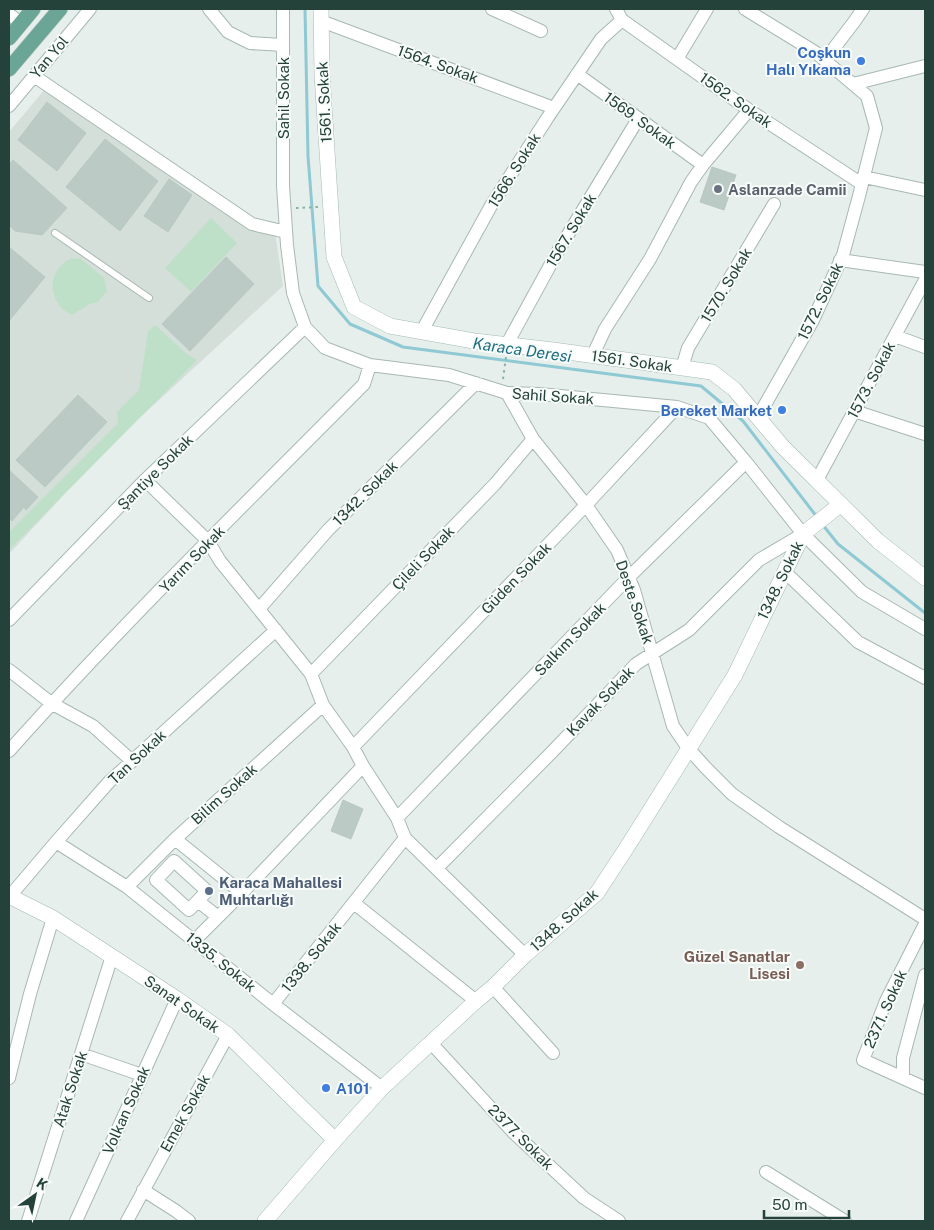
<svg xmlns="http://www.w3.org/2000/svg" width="934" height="1230" font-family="'Public Sans',sans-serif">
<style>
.built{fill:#d4dfda}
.green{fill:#bfe0c8}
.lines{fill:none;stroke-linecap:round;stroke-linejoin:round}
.stream{stroke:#8ec9d4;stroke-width:3}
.building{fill:#bbcac4;stroke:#b8c9c2}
.lane-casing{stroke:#a8b8b2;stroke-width:8}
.street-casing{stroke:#a8b8b2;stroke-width:14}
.secondary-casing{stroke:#a4bbb3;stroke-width:16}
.primary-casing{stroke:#c2cac8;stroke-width:16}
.path{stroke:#86b3a5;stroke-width:2;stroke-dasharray:2.5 4;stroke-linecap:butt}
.lane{stroke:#fff;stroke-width:6}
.street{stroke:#fff;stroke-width:12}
.secondary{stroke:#fff;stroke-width:15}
.primary{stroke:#6aa596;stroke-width:15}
.shop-dot{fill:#3f7fe0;stroke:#f7fbf9;stroke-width:2}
.worship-dot{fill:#6b7280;stroke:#f7fbf9;stroke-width:2}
.service-dot{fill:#5c6f8a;stroke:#f7fbf9;stroke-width:2}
.education-dot{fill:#8d6e63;stroke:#f7fbf9;stroke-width:2}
.labels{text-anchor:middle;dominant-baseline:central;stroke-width:4;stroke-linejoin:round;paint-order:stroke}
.shop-label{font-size:15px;font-weight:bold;fill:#366cbe;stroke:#f7fbf9;text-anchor:end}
.street-label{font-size:15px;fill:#24423a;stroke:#f7fbf9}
.worship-label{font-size:15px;font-weight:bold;fill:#5b616d;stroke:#f7fbf9;text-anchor:start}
.service-label{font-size:15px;font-weight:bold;fill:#4e5e75;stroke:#f7fbf9;text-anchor:start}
.education-label{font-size:15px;font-weight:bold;fill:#785e54;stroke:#f7fbf9;text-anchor:end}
.water-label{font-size:16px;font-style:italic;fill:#1c6f80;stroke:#f7fbf9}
</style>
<rect width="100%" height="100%" fill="#e6efeb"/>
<!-- built -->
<path class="built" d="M51 82 275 232 283 286 108 447 9 554V132Z"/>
<!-- green -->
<path class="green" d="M211 218 237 243 191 292 165 268Z
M80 258 104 278 107 291 98 302 90 304 72 315C52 306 45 280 62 265 64 263 65 261 68 260 71 258 76 259 80 258Z
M155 325 188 355 197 360 9 550V532L118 423 117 412 139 390 148 331Z"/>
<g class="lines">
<!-- stream -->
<path class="stream" d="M305 9 308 156 318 286 350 324 403 347 701 386 743 421 817 517
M822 524 838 544 925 613"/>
</g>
<!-- building -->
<path class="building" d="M47 102 86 133 57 171 18 140Z
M105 139 158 181 120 231 66 187Z
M13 160 67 208 42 235 15 231 9 225V165Z
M712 167 736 175 724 210 700 202Z
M169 179 192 195 168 232 144 216Z
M9 247 45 277 9 321Z
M226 257 254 284 190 351 162 324Z
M78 395 107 422 45 487 16 460Z
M9 470 38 497 26 510 24 507 12 521 9 518Z
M343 800 363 809 351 839 331 831Z"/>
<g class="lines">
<defs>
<path id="lane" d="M55 233 149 298"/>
<path id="street" d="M209 9 228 32 250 43 283 45
M283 9V186L287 245 293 293 305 327 325 348 370 365 449 375 507 393 539 394 677 407 709 418 746 462 803 534 862 592 925 629
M492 9 541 31
M616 9 622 20 749 110 862 184
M745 9 815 52 867 96 876 128 859 196 843 255 813 320 758 417
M9 14 21 23
M321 21 554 108
M677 59 707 9
M825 60 854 22 863 9
M577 74 703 165
M34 76 252 224 286 232
M853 84 925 66
M9 106 90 9
M864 177 925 190
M840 260 925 272
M422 331 492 204 548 117 601 39 622 20
M895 336 925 347
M507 344 558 251 638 119
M593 355 605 329 650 259 691 182 703 165 749 110
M682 368 688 348 774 204
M507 393 533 439 586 505 617 550 634 590 673 726 688 748 706 768 732 794 779 827 925 919
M854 411 925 434
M145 480 208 541 220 561 311 674 323 705 353 747 363 766 397 818 405 838 525 955
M817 480 925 280
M784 571 858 642 925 678
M259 609 328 530 476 383
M9 620 145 480 305 327
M9 670 51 703 93 726 132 761
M311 674 495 484 533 439
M353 747 586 505 677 407
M9 751C122 624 244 505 364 384L370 365
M397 818 628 578 746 462
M175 839 242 893
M56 842 127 887 273 1004 382 1088
M174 861 207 891 189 910 156 880Z
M437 868 552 752 636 664 689 630 759 560 803 534
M127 887 175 839 323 705
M10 896 56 842 109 782 276 630
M198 901 218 917
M354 903 476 1001
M925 924 886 1001 863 1060 925 1088
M194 941 242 893 363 766
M493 987 553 1053
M273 1004 405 838
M431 1043 513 1132 584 1198 619 1221
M81 1054 142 1075
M9 1078 30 994 53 918
M903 1078V1058L925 975
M766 1172 845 1221
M143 1190 176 1211 189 1221
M28 1221 112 956
M76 1221 177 999
M127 1221 228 1035"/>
<path id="secondary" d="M321 9 322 75 334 257 354 307 390 326 474 341 553 350 712 372 734 389 783 447 878 541 925 578
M9 896 53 918 177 999 228 1035 335 1140
M265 1221 335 1140 382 1088 476 1001 493 987 525 955 597 893 629 844 735 675 803 534 841 504"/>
<path id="primary" d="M9 38 33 9
M9 69 60 9"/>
</defs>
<!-- lane casing -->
<use href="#lane" class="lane-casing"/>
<!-- street casing -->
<use href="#street" class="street-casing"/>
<!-- secondary casing -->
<use href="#secondary" class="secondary-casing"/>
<!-- primary casing -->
<use href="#primary" class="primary-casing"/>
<!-- path -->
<path class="path" d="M296 208 318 207
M503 379 506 357"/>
<!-- lane -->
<use href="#lane" class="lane"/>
<!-- street -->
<use href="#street" class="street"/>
<!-- secondary -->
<use href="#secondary" class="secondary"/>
<!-- primary -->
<use href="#primary" class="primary"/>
</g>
<!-- markers -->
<g class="shop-dot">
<circle cx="861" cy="61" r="5"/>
<circle cx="782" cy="410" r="5"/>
<circle cx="326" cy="1088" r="5"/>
</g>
<circle class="worship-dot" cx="718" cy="189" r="5"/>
<circle class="service-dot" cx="209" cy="891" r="5"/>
<circle class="education-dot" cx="800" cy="965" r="5"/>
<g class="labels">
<!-- shop labels -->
<g class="shop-label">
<text x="851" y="52">Coşkun<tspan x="851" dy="17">Halı Yıkama</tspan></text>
<text x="772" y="410">Bereket Market</text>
<text x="336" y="1088" text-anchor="start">A101</text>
</g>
<!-- street labels -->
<g class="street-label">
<text transform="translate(49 57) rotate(-50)">Yan Yol</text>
<text transform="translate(438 64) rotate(20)">1564. Sokak</text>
<text transform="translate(283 98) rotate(-90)">Sahil Sokak</text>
<text transform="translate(736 100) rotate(35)">1562. Sokak</text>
<text transform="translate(324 102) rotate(-93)">1561. Sokak</text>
<text transform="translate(640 120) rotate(36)">1569. Sokak</text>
<text transform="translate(514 170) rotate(-58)">1566. Sokak</text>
<text transform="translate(571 230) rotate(-59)">1567. Sokak</text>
<text transform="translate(726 285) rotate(-59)">1570. Sokak</text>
<text transform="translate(820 301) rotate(-64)">1572. Sokak</text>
<text transform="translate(632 361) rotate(8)">1561. Sokak</text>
<text transform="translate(871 380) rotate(-62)">1573. Sokak</text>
<text transform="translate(553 396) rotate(4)">Sahil Sokak</text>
<text transform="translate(155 472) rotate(-45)">Şantiye Sokak</text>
<text transform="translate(365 493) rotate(-45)">1342. Sokak</text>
<text transform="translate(423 558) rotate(-46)">Çileli Sokak</text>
<text transform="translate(192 559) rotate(-46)">Yarım Sokak</text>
<text transform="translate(516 578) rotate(-46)">Güden Sokak</text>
<text transform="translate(780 580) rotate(-64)">1348. Sokak</text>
<text transform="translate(635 602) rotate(71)">Deste Sokak</text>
<text transform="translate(570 639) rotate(-46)">Salkım Sokak</text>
<text transform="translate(600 701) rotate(-46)">Kavak Sokak</text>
<text transform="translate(137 757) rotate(-43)">Tan Sokak</text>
<text transform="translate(224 794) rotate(-42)">Bilim Sokak</text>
<text transform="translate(564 920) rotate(-42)">1348. Sokak</text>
<text transform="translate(311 957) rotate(-51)">1338. Sokak</text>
<text transform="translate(221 962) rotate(39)">1335. Sokak</text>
<text transform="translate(182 1004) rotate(35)">Sanat Sokak</text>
<text transform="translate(885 1009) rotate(-66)">2371. Sokak</text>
<text transform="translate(70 1089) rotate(-72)">Atak Sokak</text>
<text transform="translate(126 1110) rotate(-66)">Volkan Sokak</text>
<text transform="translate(185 1113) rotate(-61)">Emek Sokak</text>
<text transform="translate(521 1137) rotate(45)">2377. Sokak</text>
</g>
<!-- worship labels -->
<g class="worship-label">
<text x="728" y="189">Aslanzade Camii</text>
</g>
<!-- service labels -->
<g class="service-label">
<text x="219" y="882">Karaca Mahallesi<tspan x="219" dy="17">Muhtarlığı</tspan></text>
</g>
<!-- education labels -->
<g class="education-label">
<text x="790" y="956">Güzel Sanatlar<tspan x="790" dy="17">Lisesi</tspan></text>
</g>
<!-- water labels -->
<g class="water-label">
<text transform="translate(522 350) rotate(8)">Karaca Deresi</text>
</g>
</g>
<!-- border -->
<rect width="934" height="1230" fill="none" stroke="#24423a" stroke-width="20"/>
<!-- north arrow -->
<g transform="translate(35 1195) rotate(33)" stroke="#f7fbf9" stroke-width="4" paint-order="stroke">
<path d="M0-4L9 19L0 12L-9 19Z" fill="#24423a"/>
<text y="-8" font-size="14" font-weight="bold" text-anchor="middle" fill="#24423a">K</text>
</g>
<!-- scale -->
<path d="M764 1210v8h85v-8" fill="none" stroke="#24423a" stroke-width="2.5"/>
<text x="772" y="1210" font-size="15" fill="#24423a" stroke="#f7fbf9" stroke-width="4" paint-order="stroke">50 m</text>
</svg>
